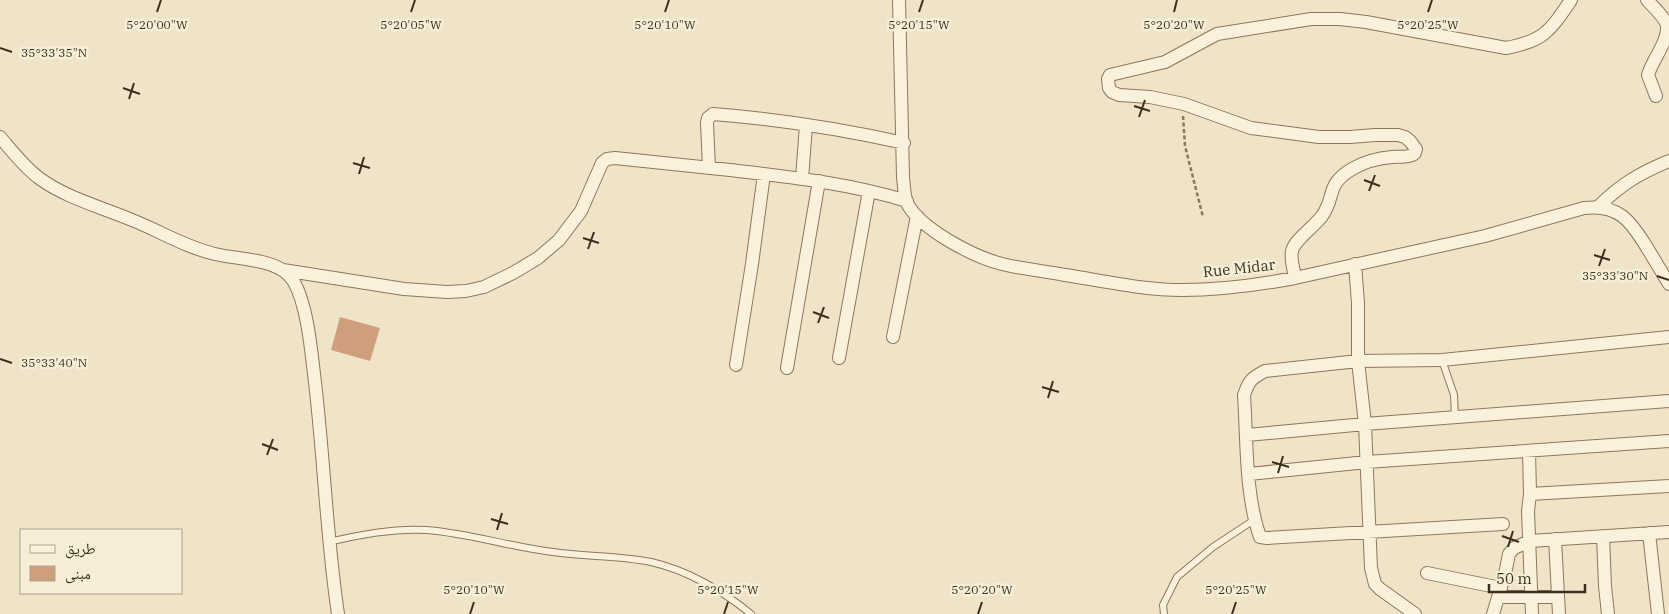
<svg xmlns="http://www.w3.org/2000/svg" width="1669" height="614" font-family="'IBM Plex Serif','Noto Naskh Arabic',serif">
<style>
.building{fill:#cf9f7d}
.lines{fill:none;stroke-linecap:round;stroke-linejoin:round}
.service-casing{stroke:#8d765c;stroke-width:8}
.minor-casing{stroke:#8d765c;stroke-width:14}
.path{stroke:#8d765c;stroke-width:2.5;stroke-dasharray:4 2.5;stroke-linecap:butt}
.service{stroke:#faf1dc;stroke-width:6}
.minor{stroke:#faf1dc;stroke-width:12}
.ticks{fill:none;stroke:#3d2e20;stroke-width:2}
.labels{text-anchor:middle;dominant-baseline:central;stroke-width:5;stroke-linejoin:round;paint-order:stroke}
.street-label{font-size:15px;fill:#3d2e20;stroke:#f7eed8}
.ticks-label{font-size:12px;text-anchor:middle;fill:#3d2e20;stroke:#f7eed8;stroke-width:5;stroke-linejoin:round;paint-order:stroke}
</style>
<rect width="100%" height="100%" fill="#f0e4c8"/>
<!-- building -->
<path class="building" d="M340 317 380 328 370 361 331 350Z"/>
<g class="lines">
<defs>
<path id="service" d="M1442 360 1454 395 1455 418
M328 542C360 535 393 528 426 530 469 533 510 547 553 552 585 557 619 555 651 562 687 570 723 591 751 614
M1164 614 1163 605 1177 577 1213 547 1254 520"/>
<path id="minor" d="M899 0 903 177C904 185 904 195 907 203 920 229 974 257 1002 264 1022 269 1044 271 1065 275 1104 281 1143 290 1182 290 1220 290 1258 285 1295 278L1485 236 1584 208C1618 204 1630 220 1646 246 1654 259 1661 271 1669 284
M1647 0C1653 7 1664 16 1667 25 1669 41 1652 60 1648 75L1656 96
M0 137C12 151 24 167 39 178 66 198 101 207 132 220 160 231 185 247 215 254 239 260 281 258 294 282 307 305 311 348 314 374 324 454 326 534 338 614
M709 168 707 123 708 118 713 114C777 119 841 129 904 143
M802 179 806 125
M1598 207C1621 184 1640 173 1669 161
M1355 264 1358 303V361L1365 424 1371 568 1375 584 1380 589 1415 614
M283 270 404 289 447 292 466 291 484 287 513 273 538 258 559 240 581 211 602 163 607 159 615 158C653 162 692 166 730 170 789 177 849 183 907 201
M1295 278C1294 269 1290 259 1292 251 1294 240 1315 226 1322 216 1336 197 1325 185 1352 169 1364 162 1379 158 1392 157 1398 156 1406 158 1412 155 1415 154 1415 153 1416 149L1410 141 1405 137 1398 135H1375L1350 137H1319L1251 128 1184 104 1150 97 1119 95 1112 92 1109 88 1108 79 1110 75 1165 62 1217 34 1311 19H1340L1366 22 1506 48C1544 41 1550 31 1571 0
M893 337 917 216
M839 358 869 191
M736 365 752 264 764 174
M787 368 819 181
M1247 435 1365 424 1669 401
M1529 451 1530 494 1528 511 1532 614
M1249 474 1367 462 1669 441
M1530 494 1669 486
M1503 524 1267 538 1260 537C1245 494 1247 440 1244 395 1249 380 1252 378 1265 371L1358 361 1442 360 1669 337
M1649 533 1658 614
M1603 536 1605 586 1608 614
M1555 539 1559 614
M1427 573 1501 588
M1498 597H1558
M1493 614 1505 574 1509 554 1514 548 1530 541 1669 532"/>
</defs>
<!-- service casing -->
<use href="#service" class="service-casing"/>
<!-- minor casing -->
<use href="#minor" class="minor-casing"/>
<!-- path -->
<path class="path" d="M1183 116 1185 146 1203 217"/>
<!-- service -->
<use href="#service" class="service"/>
<!-- minor -->
<use href="#minor" class="minor"/>
</g>
<!-- ticks -->
<path class="ticks" d="M157 12 161 0M411 12 415 0M665 12 669 0M919 12 923 0M1174 12 1177 0M1428 12 1432 0M0 48 12 52M123 88 140 94M129 99 134 83M1134 106 1150 111M1139 117 1145 100M353 163 370 168M359 174 364 157M1364 180 1380 186M1369 191 1375 175M583 238 599 243M588 249 594 232M1594 255 1610 260M1599 266 1605 249M1657 276 1669 280M813 312 829 318M818 323 824 307M0 359 12 363M1042 387 1059 392M1048 398 1053 381M262 444 278 450M267 455 273 439M1272 462 1289 467M1278 473 1283 456M491 519 508 524M497 530 502 513M1502 536 1519 542M1508 547 1513 531M470 614 474 602M724 614 728 602M978 614 982 602M1232 614 1236 602"/>
<g class="labels">
<!-- street labels -->
<g class="street-label">
<text transform="translate(1239 268) rotate(-6)">Rue Midar</text>
</g>
</g>
<g class="ticks-label">
<text x="157" y="29">5°20'00"W</text>
<text x="411" y="29">5°20'05"W</text>
<text x="665" y="29">5°20'10"W</text>
<text x="919" y="29">5°20'15"W</text>
<text x="1174" y="29">5°20'20"W</text>
<text x="1428" y="29">5°20'25"W</text>
<text x="54" y="57">35°33'35"N</text>
<text x="1615" y="280">35°33'30"N</text>
<text x="54" y="367">35°33'40"N</text>
<text x="474" y="594">5°20'10"W</text>
<text x="728" y="594">5°20'15"W</text>
<text x="982" y="594">5°20'20"W</text>
<text x="1236" y="594">5°20'25"W</text>
</g>
<!-- legend -->
<rect x="20" y="529" width="162" height="65" fill="#f7eed8" stroke="#ada18e"/>
<rect x="30" y="545" width="25" height="8" fill="#faf1dc" stroke="#ada18e"/>
<text x="65" y="554" font-size="15" fill="#3d2e20">طريق</text>
<rect x="30" y="566" width="25" height="15" fill="#cf9f7d" stroke="#ada18e"/>
<text x="65" y="579" font-size="15" fill="#3d2e20">مبنى</text>
<!-- scale -->
<path d="M1489 584v8h96v-8" fill="none" stroke="#3d2e20" stroke-width="2.5"/>
<text x="1496" y="584" font-size="15" fill="#3d2e20" stroke="#f7eed8" stroke-width="4" paint-order="stroke">50 m</text>
</svg>
